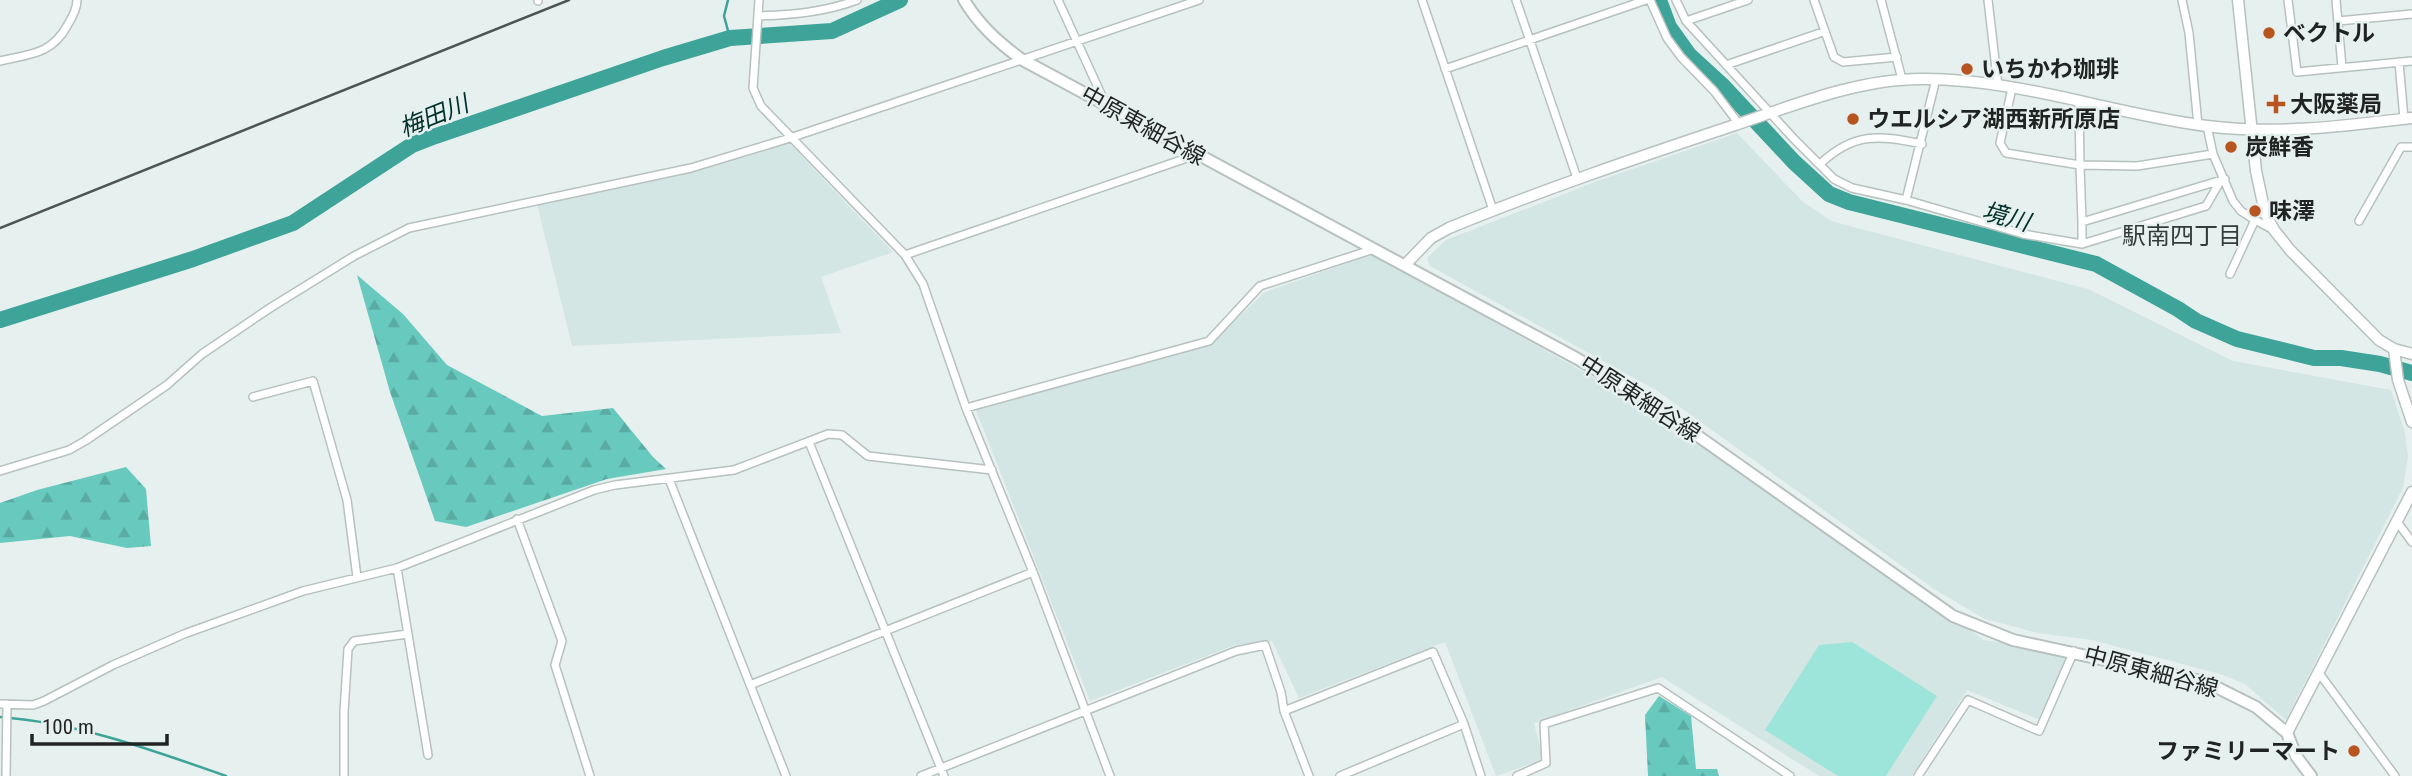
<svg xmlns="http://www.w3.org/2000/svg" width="2412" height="776" font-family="'Roboto Condensed','Noto Sans JP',sans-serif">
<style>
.built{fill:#d3e6e3}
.forest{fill:url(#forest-firs)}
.pitch{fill:#9de4da}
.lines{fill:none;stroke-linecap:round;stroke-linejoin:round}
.stream{stroke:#3ea398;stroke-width:2.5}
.river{stroke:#3ea398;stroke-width:16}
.minor-casing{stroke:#b7c1bf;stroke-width:10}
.tertiary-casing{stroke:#b7c1bf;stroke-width:13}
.secondary-casing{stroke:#b7c1bf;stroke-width:14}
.minor{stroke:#fff;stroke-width:7}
.tertiary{stroke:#fff;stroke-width:10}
.secondary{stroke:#fff;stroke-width:10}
.rail{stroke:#4e5453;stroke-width:2.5}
.poi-dot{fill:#b85420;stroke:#e6f0ee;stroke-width:2.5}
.labels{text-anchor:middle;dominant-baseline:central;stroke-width:5;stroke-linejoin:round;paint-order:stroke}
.poi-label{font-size:23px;font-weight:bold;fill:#1f2322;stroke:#e6f0ee;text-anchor:start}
.street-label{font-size:23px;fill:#1f2322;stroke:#e6f0ee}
.water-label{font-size:24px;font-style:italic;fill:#00312c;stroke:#e6f0ee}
.neighbourhood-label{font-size:24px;fill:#343c3a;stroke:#e6f0ee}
</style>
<defs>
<pattern id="forest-firs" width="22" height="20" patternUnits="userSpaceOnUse" patternTransform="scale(1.75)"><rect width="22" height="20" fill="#68c9be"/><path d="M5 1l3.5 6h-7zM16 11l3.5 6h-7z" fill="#5aaca3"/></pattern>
</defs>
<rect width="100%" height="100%" fill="#e6f0ee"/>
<!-- built -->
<path class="built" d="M1737 133 1802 201 1831 221 2088 289 2233 361 2391 390 2405 433 2408 457 2403 488 2286 720 2245 684 2223 675 2092 640 2038 633 1985 619 1934 589 1656 390 1430 266 1427 258 1446 240 1595 182Z
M787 141 893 252 821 277 841 333 572 346 537 204 700 170Z
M1373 254 1645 406 1984 640 2070 653 2040 720 1967 690 1912 776H1819L1662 677 1534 723 1543 760 1496 776 1445 642 1299 698 1272 641 1235 645 1090 701 976 410 978 407 1211 343 1265 292Z"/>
<!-- forest -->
<path class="forest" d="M357 275 403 314 447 365 542 416 613 408 653 457 666 469 607 479 466 527 435 521 390 392Z
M126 467 146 489 151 546 127 548 70 536 0 543V503L37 490Z
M1659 696 1691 716 1696 769H1717L1719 776H1648L1645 715Z"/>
<!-- pitch -->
<path class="pitch" d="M1852 642 1937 696 1886 776H1838L1765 730 1819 645Z"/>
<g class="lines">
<!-- stream -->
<path class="stream" d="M728 0 724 16 730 38
M0 717C79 723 152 750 226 776"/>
<!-- river -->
<path class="river" d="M1659 0 1669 27 1689 55 1723 86 1794 162 1829 194 1849 202 2096 264 2178 309 2196 321 2237 339 2314 358H2341L2380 364 2412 373
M0 320 193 259 293 223 392 158 412 145 430 138 663 58 730 38 832 31 900 0"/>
<defs>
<path id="minor" d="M538 0V1
M759 0 753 88 761 106 905 255 923 284 966 408 1033 572 1110 776
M1058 0 1106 105
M1422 0 1493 210
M1516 0 1577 178
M1650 0 1667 38 1681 57 1714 91 1739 124
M1676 0 1686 21 1794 139 1834 179 1852 188 1906 200
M1814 0 1834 57 1843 62 1897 57
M1881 0 1902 79
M1988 0 1998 86
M2182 0 2189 33 2198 125
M2288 0 2297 72 2412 61
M2336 0 2342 67
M758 16C792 15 825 12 857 0
M1686 21 1748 0
M2338 21 2412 14
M0 61C29 54 51 55 67 26 72 18 77 9 77 0
M2399 62 2404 119
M1726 65 1823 32
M1445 69 1646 0
M1936 79 1906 200 2023 234 2082 244V222L2225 179
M2012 88 2000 143 2006 153 2080 165 2082 222
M2079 101 2080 165 2137 166 2213 154
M2207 126 2213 154 2233 201 2241 211 2255 220 2272 229
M1820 164C1854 132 1878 135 1922 144
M2359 221 2401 147H2412
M2082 244 2206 206 2221 180
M905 255 1187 158 1193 153
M2230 274 2255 220
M253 397 313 381 347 500 357 577
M966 408 1209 341 1260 286 1374 249
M809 442 944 776
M0 471 69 450 85 441 167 385 202 354 270 308 354 256 409 228 691 168 790 138 1199 0
M669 479 786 776
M517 519 562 641 555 665 590 776
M2398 523 2412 542
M397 568 428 755
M2319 673 2395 776
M750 685 1033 572
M0 704 33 705 44 701 113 665 184 634 303 591 397 568 594 490 615 485 734 470 828 434 842 435 868 456 992 470
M1284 711 1433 652 1464 724 1481 776
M6 776 7 704
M344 776V712L348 649 354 641 408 634
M921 776 1236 651 1265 645 1281 692 1284 711 1309 776
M1340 776 1464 724
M1517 776 1546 763 1544 724 1658 688 1790 776
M1918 776 1968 700 2039 731 2074 651"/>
<path id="tertiary" d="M2238 0 2256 171 2265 213 2274 230 2290 250 2379 340 2394 349 2412 354
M1405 265 1431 238 1449 228C1542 190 1636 158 1732 126 1792 106 1857 79 1921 79 2018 78 2111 114 2207 126 2275 135 2345 126 2412 118
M2394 349 2398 380 2412 422
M2287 733 2412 492"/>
<path id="secondary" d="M964 0C979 25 998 42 1021 59L1576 358 1644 398 1953 616 2013 640 2206 682 2256 707 2287 733 2296 756 2311 776"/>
</defs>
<!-- minor casing -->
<use href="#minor" class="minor-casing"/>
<!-- tertiary casing -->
<use href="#tertiary" class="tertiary-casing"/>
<!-- secondary casing -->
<use href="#secondary" class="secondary-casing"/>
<!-- minor -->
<use href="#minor" class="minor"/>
<!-- tertiary -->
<use href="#tertiary" class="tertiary"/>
<!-- secondary -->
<use href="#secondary" class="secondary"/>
<!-- rail -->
<path class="rail" d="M0 228 569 0"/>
</g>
<!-- markers -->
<g class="poi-dot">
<circle cx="2269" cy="33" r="7"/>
<circle cx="1967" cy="69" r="7"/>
<path d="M2272.5 93.5h7v7h7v7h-7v7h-7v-7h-7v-7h7z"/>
<circle cx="1853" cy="119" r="7"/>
<circle cx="2231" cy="147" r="7"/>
<circle cx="2255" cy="211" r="7"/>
<circle cx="2354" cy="751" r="7"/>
</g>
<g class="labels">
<!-- poi labels -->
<g class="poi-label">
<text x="2283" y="33">ベクトル</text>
<text x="1981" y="69">いちかわ珈琲</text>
<text x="2290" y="104">大阪薬局</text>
<text x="1867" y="119">ウエルシア湖西新所原店</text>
<text x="2245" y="147">炭鮮香</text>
<text x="2269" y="211">味澤</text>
<text x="2340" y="751" text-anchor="end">ファミリーマート</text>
</g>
<!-- street labels -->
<g class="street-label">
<text transform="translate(1143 126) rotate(29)">中原東細谷線</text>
<text transform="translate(1640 399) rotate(33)">中原東細谷線</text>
<text transform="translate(2151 672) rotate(15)">中原東細谷線</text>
</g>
<!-- water labels -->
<g class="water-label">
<text transform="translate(434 116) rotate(-22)">梅田川</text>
<text transform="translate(2006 217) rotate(15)">境川</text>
</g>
<!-- neighbourhood labels -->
<g class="neighbourhood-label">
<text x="2182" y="236">駅南四丁目</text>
</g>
</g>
<!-- scale -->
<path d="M32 734v10h135v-10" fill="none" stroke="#1f2322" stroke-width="3.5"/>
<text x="42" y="734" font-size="21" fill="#1f2322" stroke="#e6f0ee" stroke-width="5" paint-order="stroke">100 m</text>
</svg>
